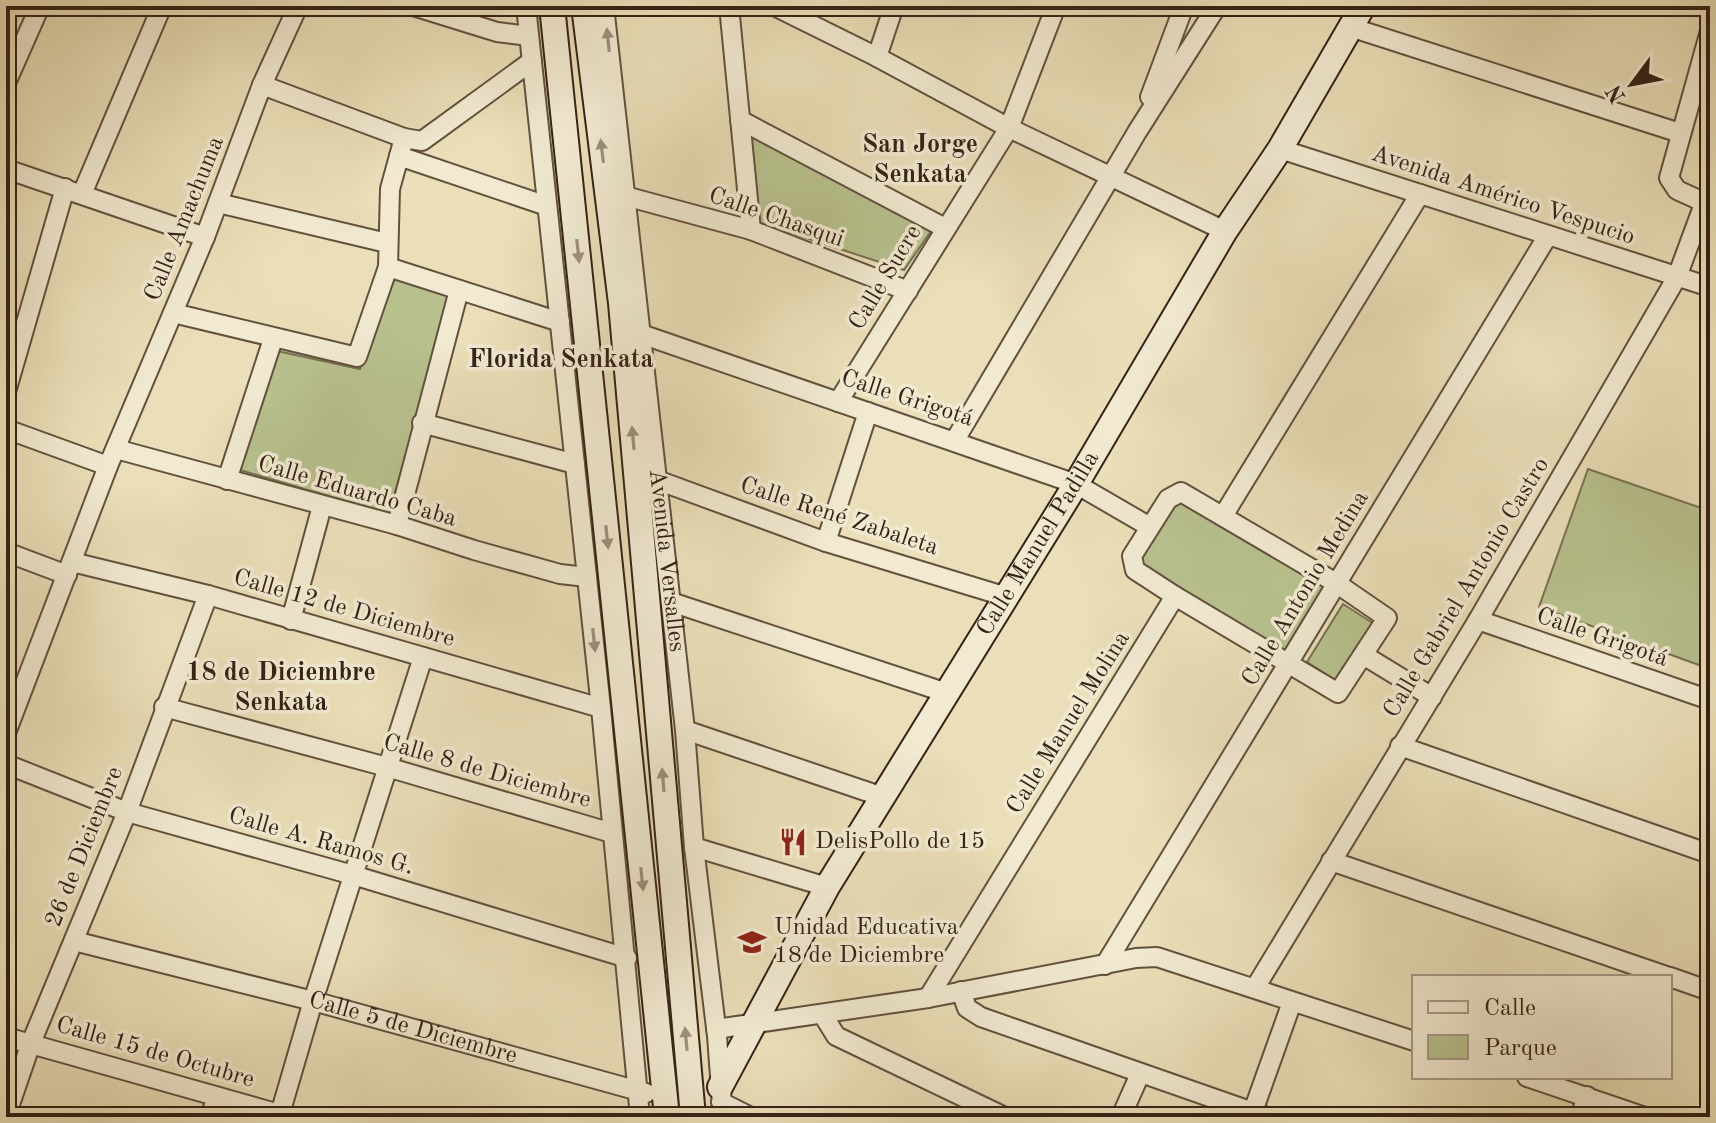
<svg xmlns="http://www.w3.org/2000/svg" width="1716" height="1123" font-family="'Old Standard TT',serif">
<style>
.green{fill:#b8c18e;stroke:#767252;stroke-width:2}
.lines{fill:none;stroke-linecap:round;stroke-linejoin:round}
.street-casing{stroke:#62513e;stroke-width:22}
.secondary-casing{stroke:#352216;stroke-width:28}
.street{stroke:#f1ead1;stroke-width:18}
.secondary{stroke:#f1ead1;stroke-width:24}
.oneway{fill:#9c907d}
.labels{text-anchor:middle;dominant-baseline:central;stroke-width:7;stroke-linejoin:round;paint-order:stroke}
.street-label{font-size:24px;fill:#352216;stroke:#f1ead1}
.poi-label{font-size:24px;fill:#352216;stroke:#f1ead1;text-anchor:start}
.neighbourhood-label{font-size:26px;font-weight:bold;fill:#352216;stroke:#f1ead1}
</style>
<rect width="100%" height="100%" fill="#eadfb8"/>
<filter id="stains"><feTurbulence type="fractalNoise" baseFrequency=".0025" numOctaves="4"/><feColorMatrix values="0 0 0 0 .2 0 0 0 0 .09 0 0 0 0 .02 0 0 0 .5 -.17"/></filter>
<radialGradient id="worn" r=".72"><stop offset=".6" stop-color="#630" stop-opacity="0"/><stop offset="1" stop-color="#630" stop-opacity=".3"/></radialGradient>
<!-- green -->
<path class="green" d="M751 134 934 227 904 270 760 223Z
M395 278 451 296 389 514 240 470 277 351 360 369Z
M1588 469 1710 511V669L1539 607Z
M1183 499 1325 587 1284 655 1141 566C1140 546 1165 509 1183 499Z
M1343 604 1379 627 1343 685 1307 662Z"/>
<g class="lines">
<defs>
<g id="street">
<path d="M413 6 497 32 529 36"/>
<path d="M526 6 601 708 640 1117"/>
<path id="s1" d="M604 6 685 730 694 847 717 1036 723 1117"/>
<path d="M729 6 751 230"/>
<path d="M774 6 877 57 1009 128 1225 231"/>
<path d="M1709 6H1710"/>
<path d="M1350 27 1680 133"/>
<path d="M1710 31 1669 178 1677 190 1710 205"/>
<path d="M877 57 894 6"/>
<path d="M6 83 40 6"/>
<path d="M262 85 404 138 422 141 532 61"/>
<path d="M1150 97 1184 6"/>
<path d="M740 120 945 228"/>
<path d="M1280 149 1710 287"/>
<path d="M399 156 547 206"/>
<path d="M6 169 205 237"/>
<path d="M82 194 162 6"/>
<path d="M625 196 751 230 908 291"/>
<path d="M218 203 387 243"/>
<path d="M388 267 560 322"/>
<path d="M173 313 357 357 388 267 390 189 404 138"/>
<path d="M641 334 1076 484 1150 527"/>
<path d="M6 392 65 188"/>
<path d="M838 402 1009 128 1056 6"/>
<path d="M422 423 575 464"/>
<path d="M6 429 108 466"/>
<path d="M955 440 1137 132 1217 6"/>
<path d="M116 449 397 525 474 550 560 574 587 577"/>
<path d="M227 480 273 339"/>
<path d="M657 480 826 542 1007 597"/>
<path d="M1181 492 1336 583 1387 618 1338 693 1175 596 1135 570 1132 556 1168 499Z"/>
<path d="M1223 516 1420 194"/>
<path d="M397 525 459 290"/>
<path d="M826 542 868 412"/>
<path d="M6 552 67 575"/>
<path d="M72 562 208 595 601 708"/>
<path d="M671 602 947 693"/>
<path d="M291 620 322 506"/>
<path d="M1478 620 1710 700"/>
<path d="M1365 656 1432 697"/>
<path d="M164 707 387 767 612 833"/>
<path d="M685 730 883 797"/>
<path d="M6 733 108 466 205 237 262 85 298 6"/>
<path d="M1400 746 1710 854"/>
<path d="M6 764 127 812 353 875 627 958"/>
<path d="M694 847 827 887"/>
<path d="M1331 861 1669 977"/>
<path id="s2" d="M74 941 313 1001 646 1093"/>
<path d="M1105 965 1547 237"/>
<path d="M1670 977 1710 991"/>
<path d="M1255 988 1478 620 1677 277 1704 204"/>
<path d="M961 991 967 1008 981 1017 1267 1117"/>
<path d="M928 998 1175 596"/>
<path d="M823 1015 836 1036 1005 1117"/>
<path d="M716 1029 928 998 1136 958 1157 957 1414 1041"/>
<path d="M6 1037 290 1117"/>
<path d="M1527 1077 1645 1117"/>
<path d="M721 1102 751 1117"/>
<path d="M280 1114 313 1001 423 657"/>
<path d="M6 1116 31 1043 127 812 208 595"/>
<path d="M209 1117 218 1097"/>
<path d="M1121 1117 1140 1074"/>
<path d="M1251 1117 1292 1002"/>
<path d="M1580 1117 1587 1096"/>
</g>
<g id="secondary">
<path d="M552 6 667 1117"/>
<path d="M584 6 621 303 693 1117"/>
<path id="s3" d="M720 1087 827 887 1076 484 1225 231 1280 149 1363 6"/>
</g>
</defs>
<!-- street casing -->
<use href="#street" class="street-casing"/>
<!-- secondary casing -->
<use href="#secondary" class="secondary-casing"/>
<!-- street -->
<use href="#street" class="street"/>
<!-- secondary -->
<use href="#secondary" class="secondary"/>
</g>
<!-- one-way arrows -->
<defs><path id="oneway-solid" d="M-6-.8H1V-3.2L6.5 0L1 3.2V.8H-6Z" transform="scale(2)"/></defs>
<g class="oneway">
<use href="#oneway-solid" transform="translate(608 40) rotate(-96)"/>
<use href="#oneway-solid" transform="translate(602 151) rotate(-97)"/>
<use href="#oneway-solid" transform="translate(578 251) rotate(84)"/>
<use href="#oneway-solid" transform="translate(633 438) rotate(-95)"/>
<use href="#oneway-solid" transform="translate(607 537) rotate(84)"/>
<use href="#oneway-solid" transform="translate(594 640) rotate(84)"/>
<use href="#oneway-solid" transform="translate(663 780) rotate(-95)"/>
<use href="#oneway-solid" transform="translate(642 879) rotate(84)"/>
<use href="#oneway-solid" transform="translate(686 1039) rotate(-95)"/>
</g>
<!-- icons -->
<defs>
<symbol id="restaurant-bare" viewBox="-9 -9 18 18"><path d="M-5-6h1v4h1v-4h1v4h1v-4h1v5L-1.5 .5V6h-2V.5L-5-1ZM5-6V6H3V1.5H1.5Q1.5-4 5-6Z" fill="#8f2418" stroke="#f1ead1" stroke-width="2.5" paint-order="stroke"/></symbol>
<symbol id="school-bare" viewBox="-9 -9 18 18"><path d="M0-5L7-2L0 1L-7-2ZM-4 1L0 2.5L4 1V4Q0 6-4 4Z" fill="#8f2418" stroke="#f1ead1" stroke-width="2.5" paint-order="stroke"/></symbol>
</defs>
<g fill-rule="evenodd">
<use href="#restaurant-bare" x="773" y="822" width="40" height="40"/>
<use href="#school-bare" x="732" y="922" width="40" height="40"/>
</g>
<g class="labels">
<!-- street labels -->
<g class="street-label">
<text transform="translate(1503 196) rotate(18)">Avenida Américo Vespucio</text>
<text transform="translate(776 218) rotate(19)">Calle Chasqui</text>
<text transform="translate(185 219) rotate(-68)">Calle Amachuma</text>
<text transform="translate(886 278) rotate(-59)">Calle Sucre</text>
<text transform="translate(907 399) rotate(18)">Calle Grigotá</text>
<text transform="translate(357 492) rotate(16)">Calle Eduardo Caba</text>
<text transform="translate(839 517) rotate(18)">Calle René Zabaleta</text>
<text stroke="none"><textPath href="#s3" startOffset="630">Calle Manuel Padilla</textPath></text>
<text stroke="none"><textPath href="#s1" startOffset="558">Avenida Versalles</textPath></text>
<text transform="translate(1467 588) rotate(-59)">Calle Gabriel Antonio Castro</text>
<text transform="translate(1306 589) rotate(-59)">Calle Antonio Medina</text>
<text transform="translate(344 609) rotate(16)">Calle 12 de Diciembre</text>
<text transform="translate(1602 638) rotate(19)">Calle Grigotá</text>
<text transform="translate(1069 723) rotate(-58)">Calle Manuel Molina</text>
<text transform="translate(487 772) rotate(16)">Calle 8 de Diciembre</text>
<text transform="translate(321 842) rotate(16)">Calle A. Ramos G.</text>
<text transform="translate(85 847) rotate(-68)">26 de Diciembre</text>
<text stroke="none"><textPath href="#s2" startOffset="350">Calle 5 de Diciembre</textPath></text>
<text transform="translate(155 1053) rotate(16)">Calle 15 de Octubre</text>
</g>
<!-- poi labels -->
<g class="poi-label">
<text x="815" y="842">DelisPollo de 15</text>
<text x="774" y="928">Unidad Educativa<tspan x="774" dy="28">18 de Diciembre</tspan></text>
</g>
<!-- neighbourhood labels -->
<g class="neighbourhood-label">
<text x="920" y="145">San Jorge<tspan x="920" dy="30">Senkata</tspan></text>
<text x="561" y="360">Florida Senkata</text>
<text x="281" y="673">18 de Diciembre<tspan x="281" dy="30">Senkata</tspan></text>
</g>
</g>
<!-- margin -->
<rect width="1716" height="1123" fill="none" stroke="#eadfb8" stroke-width="32"/>
<rect x="8" y="8" width="1700" height="1107" fill="none" stroke="#352216" stroke-width="4"/>
<rect x="16" y="16" width="1684" height="1091" fill="none" stroke="#352216" stroke-width="2"/>
<!-- legend -->
<rect x="1412" y="975" width="260" height="104" fill="#f1ead1" stroke="#a69a86" stroke-width="2"/>
<rect x="1428" y="1001" width="40" height="12" fill="#f1ead1" stroke="#a69a86" stroke-width="2"/>
<text x="1484" y="1015" font-size="24" fill="#352216">Calle</text>
<rect x="1428" y="1035" width="40" height="24" fill="#b8c18e" stroke="#a69a86" stroke-width="2"/>
<text x="1484" y="1055" font-size="24" fill="#352216">Parque</text>
<!-- north arrow -->
<g transform="translate(1632 84) rotate(238)" stroke="#f1ead1" stroke-width="6" paint-order="stroke">
<path d="M0-6L14 30L0 20L-14 30Z" fill="#352216"/>
<text y="-12" font-size="22" font-weight="bold" text-anchor="middle" fill="#352216">N</text>
</g>
<rect width="100%" height="100%" filter="url(#stains)"/>
<rect width="100%" height="100%" fill="url(#worn)"/>
</svg>
